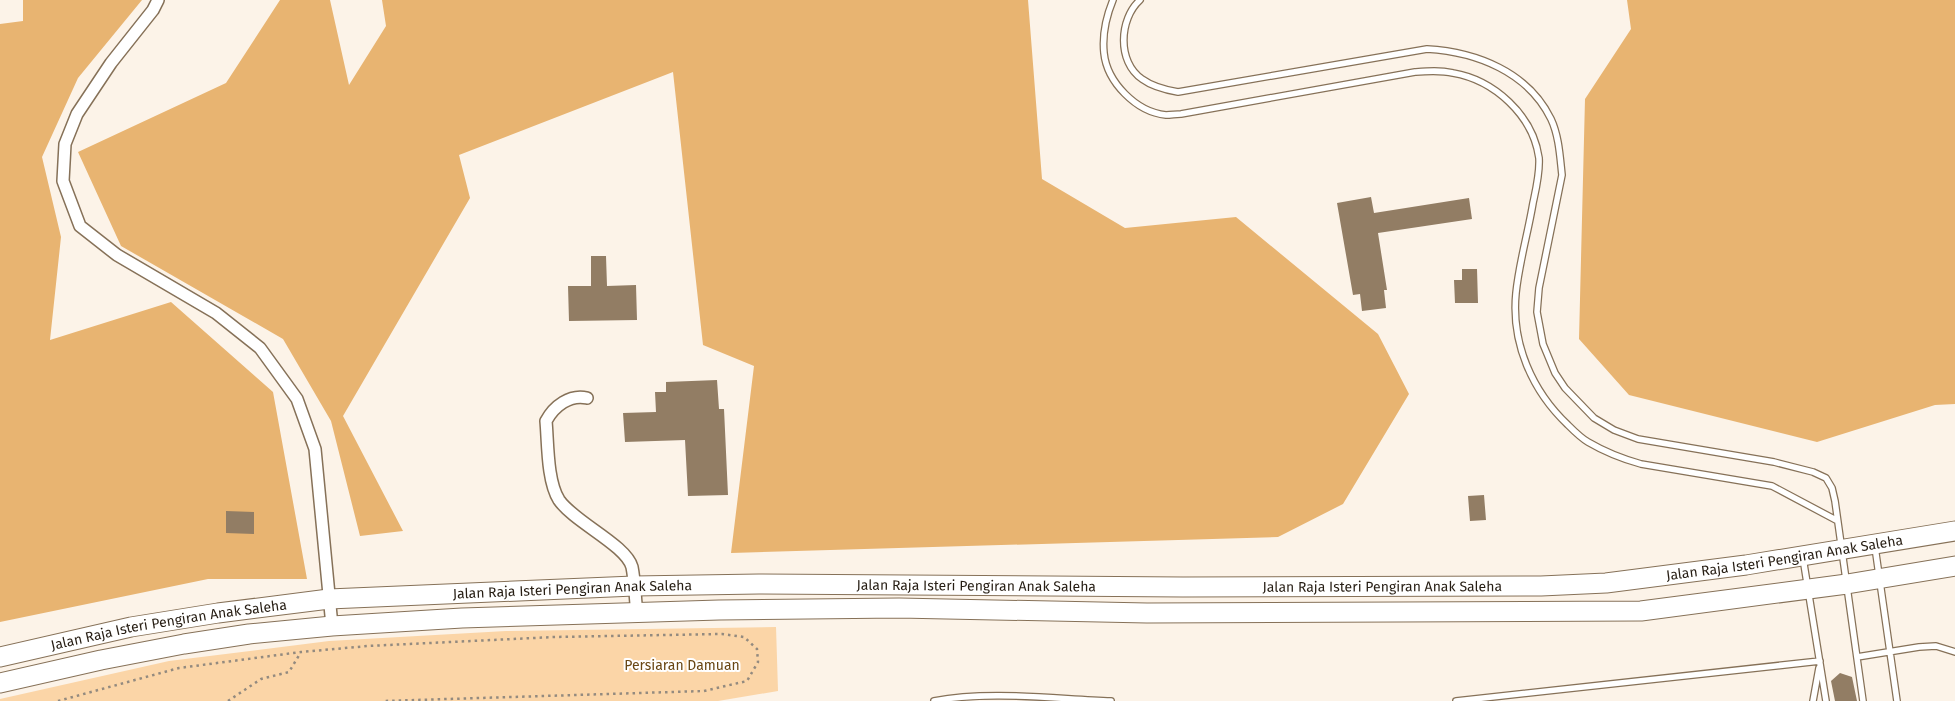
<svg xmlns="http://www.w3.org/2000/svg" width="1955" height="701" font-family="'Fira Sans',sans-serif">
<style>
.green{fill:#fbd5a7}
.forest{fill:#e8b471}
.building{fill:#927d64}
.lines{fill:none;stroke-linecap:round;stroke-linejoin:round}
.lane-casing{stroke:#867158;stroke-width:8}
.street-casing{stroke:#867158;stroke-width:14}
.primary-casing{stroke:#867158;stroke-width:21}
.path{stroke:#938a7f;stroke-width:2.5;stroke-dasharray:2.5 4;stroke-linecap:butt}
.lane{stroke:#fff;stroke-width:5.5}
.street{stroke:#fff;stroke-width:11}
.primary{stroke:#fff;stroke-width:19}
.labels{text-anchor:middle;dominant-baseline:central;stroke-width:4;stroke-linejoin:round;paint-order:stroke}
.street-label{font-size:14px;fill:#261d13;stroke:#fff}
.park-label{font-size:14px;fill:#694613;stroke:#fff}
</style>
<rect width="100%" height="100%" fill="#fcf3e8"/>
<!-- green -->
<path class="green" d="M776 627 778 691 718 701H0V699L169 661 329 641 506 631Z"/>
<!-- forest -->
<path class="forest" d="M23 0H142L78 78 42 157 61 237 50 340 171 302 273 392 307 579H208L0 622V24L23 21Z
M280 0H330L349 85 386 26 382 0H1028L1042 179 1125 228 1236 217 1378 334 1409 394 1343 504 1278 537 731 553 754 366 703 345 673 72 459 155 470 198 343 416 403 531 360 536 331 421 283 339 121 246 78 152 226 83Z
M1627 0H1955V404L1935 405 1817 442 1629 395 1579 339 1585 99 1631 29Z"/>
<!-- building -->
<path class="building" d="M1371 197 1374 213 1469 198 1472 219 1378 233 1387 290H1384L1386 308 1362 311 1360 294 1353 295 1337 203Z
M591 256H606L607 286 636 285 637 320 569 321 568 286H591Z
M1462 269H1477L1478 303H1455L1454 280H1462Z
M717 380 719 409H724L728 495 688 496 685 440 625 442 623 413 656 412 655 392H666V382Z
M1484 495 1486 520 1470 521 1468 496Z
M226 511 254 512V534L226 533Z
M1840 673 1852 677 1857 701H1835L1831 681Z"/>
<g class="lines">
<defs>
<path id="lane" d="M1113 0C1106 17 1102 34 1104 53 1107 82 1136 112 1166 115 1171 115 1176 114 1181 114L1415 72C1428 71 1440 70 1453 73 1494 80 1533 115 1539 158 1540 173 1536 189 1533 203 1528 233 1519 263 1516 293 1511 343 1532 391 1568 425 1574 431 1581 438 1588 442 1605 452 1623 459 1641 464L1772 486 1836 520
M1140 0C1119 19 1117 62 1142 79 1153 87 1166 90 1178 92L1427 49C1477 52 1528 72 1551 119 1559 136 1560 157 1562 175L1539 288 1537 312 1543 344 1555 373 1565 388 1594 418 1614 430 1638 439 1774 462 1813 472 1826 478 1832 488 1835 501 1863 701
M1875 547 1897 701
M1803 558 1826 701
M1857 657 1919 647 1936 646 1955 652
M934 701C988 690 1055 699 1111 701
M1456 701 1820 661
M1813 701 1819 668"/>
<path id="street" d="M158 0 153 10 111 63 77 114 65 144 63 181 80 226 117 255 216 313 260 348 297 399 315 449 332 626
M587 398C570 394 554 406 546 421 548 443 547 481 559 500 574 522 626 545 632 567 635 582 635 598 637 613"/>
<g id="primary">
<path id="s1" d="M0 657 131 627 218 613 329 599 634 586 759 584 1183 587 1541 586 1606 583 1746 565 1955 531"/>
<path d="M0 683 101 660 184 644 249 634 332 626 462 618 719 610 899 608 1147 613 1641 611 1847 584 1955 566"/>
</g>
</defs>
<!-- lane casing -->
<use href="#lane" class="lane-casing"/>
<!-- street casing -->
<use href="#street" class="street-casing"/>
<!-- primary casing -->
<use href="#primary" class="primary-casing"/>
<!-- path -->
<path class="path" d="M58 701 179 668 301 652 368 646 554 637 722 634 744 637 757 649 758 662 747 681 704 691 384 701
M228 701 261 679 289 672 301 652"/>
<!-- lane -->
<use href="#lane" class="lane"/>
<!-- street -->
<use href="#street" class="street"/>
<!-- primary -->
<use href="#primary" class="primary"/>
</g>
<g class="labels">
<!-- street labels -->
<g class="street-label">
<text stroke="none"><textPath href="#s1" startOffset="1792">Jalan Raja Isteri Pengiran Anak Saleha</textPath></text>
<text stroke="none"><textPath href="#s1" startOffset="982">Jalan Raja Isteri Pengiran Anak Saleha</textPath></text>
<text stroke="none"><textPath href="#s1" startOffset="1388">Jalan Raja Isteri Pengiran Anak Saleha</textPath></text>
<text stroke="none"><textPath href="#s1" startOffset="578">Jalan Raja Isteri Pengiran Anak Saleha</textPath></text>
<text stroke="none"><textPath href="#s1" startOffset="172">Jalan Raja Isteri Pengiran Anak Saleha</textPath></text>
</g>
<!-- park labels -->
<g class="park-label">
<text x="682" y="665">Persiaran Damuan</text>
</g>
</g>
</svg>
